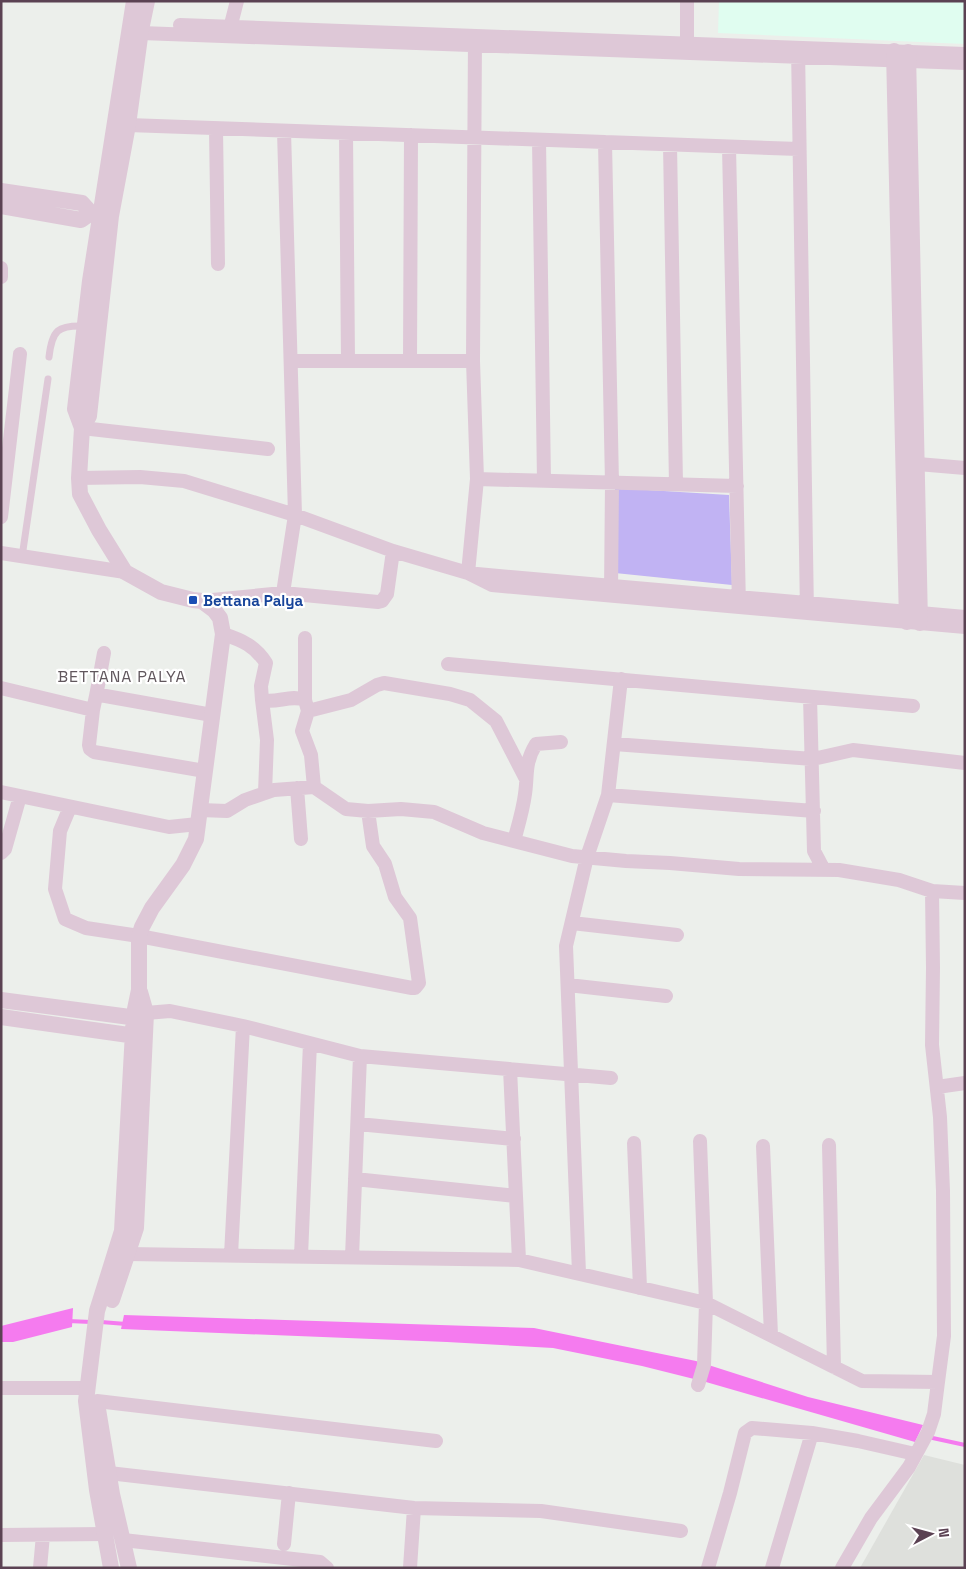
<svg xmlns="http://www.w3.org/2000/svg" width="966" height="1569" font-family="'Space Grotesk',sans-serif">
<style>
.commercial{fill:#e0fdf0}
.education{fill:#dee0dc}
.green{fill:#c1b3f3}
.water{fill:#f57bef}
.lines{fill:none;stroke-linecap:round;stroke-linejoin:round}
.stream{stroke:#f57bef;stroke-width:4}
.service{stroke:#dec8d7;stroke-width:7}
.minor{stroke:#dec8d7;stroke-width:14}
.tertiary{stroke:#dec8d7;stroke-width:16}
.transit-dot{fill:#1a4fb4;stroke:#fff;stroke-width:2}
.labels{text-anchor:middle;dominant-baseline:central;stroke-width:4.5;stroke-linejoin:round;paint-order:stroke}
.transit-label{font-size:15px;font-weight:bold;fill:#164399;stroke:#fff;text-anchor:start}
.neighbourhood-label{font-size:16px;letter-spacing:1px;fill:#61575d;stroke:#fff}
</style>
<rect width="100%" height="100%" fill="#ecefeb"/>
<!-- commercial -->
<path class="commercial" d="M719 1H965V44L718 33Z"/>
<!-- education -->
<path class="education" d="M924 1455 965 1465V1568H860Z"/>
<!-- green -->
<path class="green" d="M615 488 729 495 732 585 615 573Z"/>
<!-- water -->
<path class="water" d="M73 1308 72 1327 13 1342H1V1326Z
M124 1315 534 1328 696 1361 808 1397 923 1425 915 1442 706 1382 642 1366 553 1348 447 1342 121 1329Z"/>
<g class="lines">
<!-- stream -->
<path class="stream" d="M68 1321 91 1322
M101 1322 126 1324
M928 1437 965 1445"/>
<!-- service -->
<path class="service" d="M49 357C52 330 58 325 84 326
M22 557 48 379"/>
<!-- minor -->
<path class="minor" d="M180 25 965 54
M141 33 965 63
M228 36 237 1
M798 48 807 613
M687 53V1
M128 125 799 149
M216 129 218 264
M346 133 348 361
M539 140 544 481
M605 142 612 483 611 594
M670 145 676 484
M729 147 739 606
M1 268V277
M291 361H473
M410 361 411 135
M82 428 268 449
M906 463 965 468
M79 478 140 477 184 481 295 515 393 551 468 573 492 585 965 627
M477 479 737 486
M1 517 20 354
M1 553 125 572
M468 573 477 479 473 361 475 37
M477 574 965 617
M283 593 295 515 284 131
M202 601 283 593 378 602 382 601 387 594 393 551
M223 634C242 640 255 646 266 663L261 686 262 700C276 704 291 694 305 700L308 711 302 731 311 755 314 787
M448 664 913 706
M1 688 93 710 96 696 100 695 212 715
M96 696 104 653
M810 697 814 851 824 870
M262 700 267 740 265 793
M305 700V638
M93 710 89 745 90 749 94 752 205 771
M308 711 351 700 377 685 384 683 450 694 470 700 496 721 526 779
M614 744 813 759 853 750 965 763
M297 788 301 839
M1 792 169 827 198 824
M608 795 814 811
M70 807 60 831 55 889 65 919 86 928 139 936 412 988H415L419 983 410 918 395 897 385 864 373 846 368 811
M200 810 227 811 245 800 274 790 314 787 346 809 368 811 401 809 434 812 483 833 572 856 626 861 670 863 739 869 839 870 899 880 932 891 965 893
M514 841C518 826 523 810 525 794 528 774 524 764 536 744L561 742
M1 853 5 849 20 796
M572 923 677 935
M568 985 666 996
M146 1013 170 1011 243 1026 360 1056 611 1078
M510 1069 519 1260
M937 1087 965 1083
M358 1124 514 1139
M634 1143 640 1288
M829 1145 834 1367
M763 1146 771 1335
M355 1179 516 1196
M128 1254 519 1260 706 1303 862 1381 938 1382
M231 1255 243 1026
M301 1256 310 1043
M352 1257 360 1056
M579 1273 566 946 587 857 608 795 621 679
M698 1385 704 1365 706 1303 700 1141
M1 1388H88
M97 1401 436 1441
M100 1472 414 1508 541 1511 681 1531
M1 1535 105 1534
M123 1540 320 1562 327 1568
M284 1544 289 1493
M40 1568 43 1535
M410 1568 414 1508
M708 1568 730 1493 745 1433 752 1428 812 1433 858 1441 915 1454
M772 1568 812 1433
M842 1568 871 1518 909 1467 928 1432 934 1414 938 1382 944 1336 943 1191 940 1117 932 1045 933 968 932 891"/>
<!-- tertiary -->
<path class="tertiary" d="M894 51 907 622
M908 52 920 623
M1 191 82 203 91 213 108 216
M1 206 81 220 91 213
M82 428 89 416 111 216 128 125 141 30 147 1
M1 1000 145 1019
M1 1017 143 1037
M112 1300 136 1228 146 1013 140 992
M97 1403 112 1494 129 1568
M111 1568 97 1490 86 1401 97 1311 122 1231 134 1014 139 990V936L142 927 152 908 183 865 196 839 223 634 220 618 214 610 202 601 193 600 161 592 125 572 99 530 80 494 79 478 82 428 75 409 90 281 134 1"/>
</g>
<!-- markers -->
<rect class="transit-dot" x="188" y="595" width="10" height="10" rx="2.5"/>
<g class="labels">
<!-- transit labels -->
<g class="transit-label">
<text x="203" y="600">Bettana Palya</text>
</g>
<!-- neighbourhood labels -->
<g class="neighbourhood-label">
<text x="122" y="676">BETTANA PALYA</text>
</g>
</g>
<!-- border -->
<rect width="966" height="1569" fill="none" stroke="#5b4253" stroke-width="5"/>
<!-- north arrow -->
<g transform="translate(931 1534) rotate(84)" stroke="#ffffff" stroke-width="4" paint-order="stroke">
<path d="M0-4L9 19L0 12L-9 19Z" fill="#5b4253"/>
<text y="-8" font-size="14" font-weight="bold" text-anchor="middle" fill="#5b4253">N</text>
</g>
</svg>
